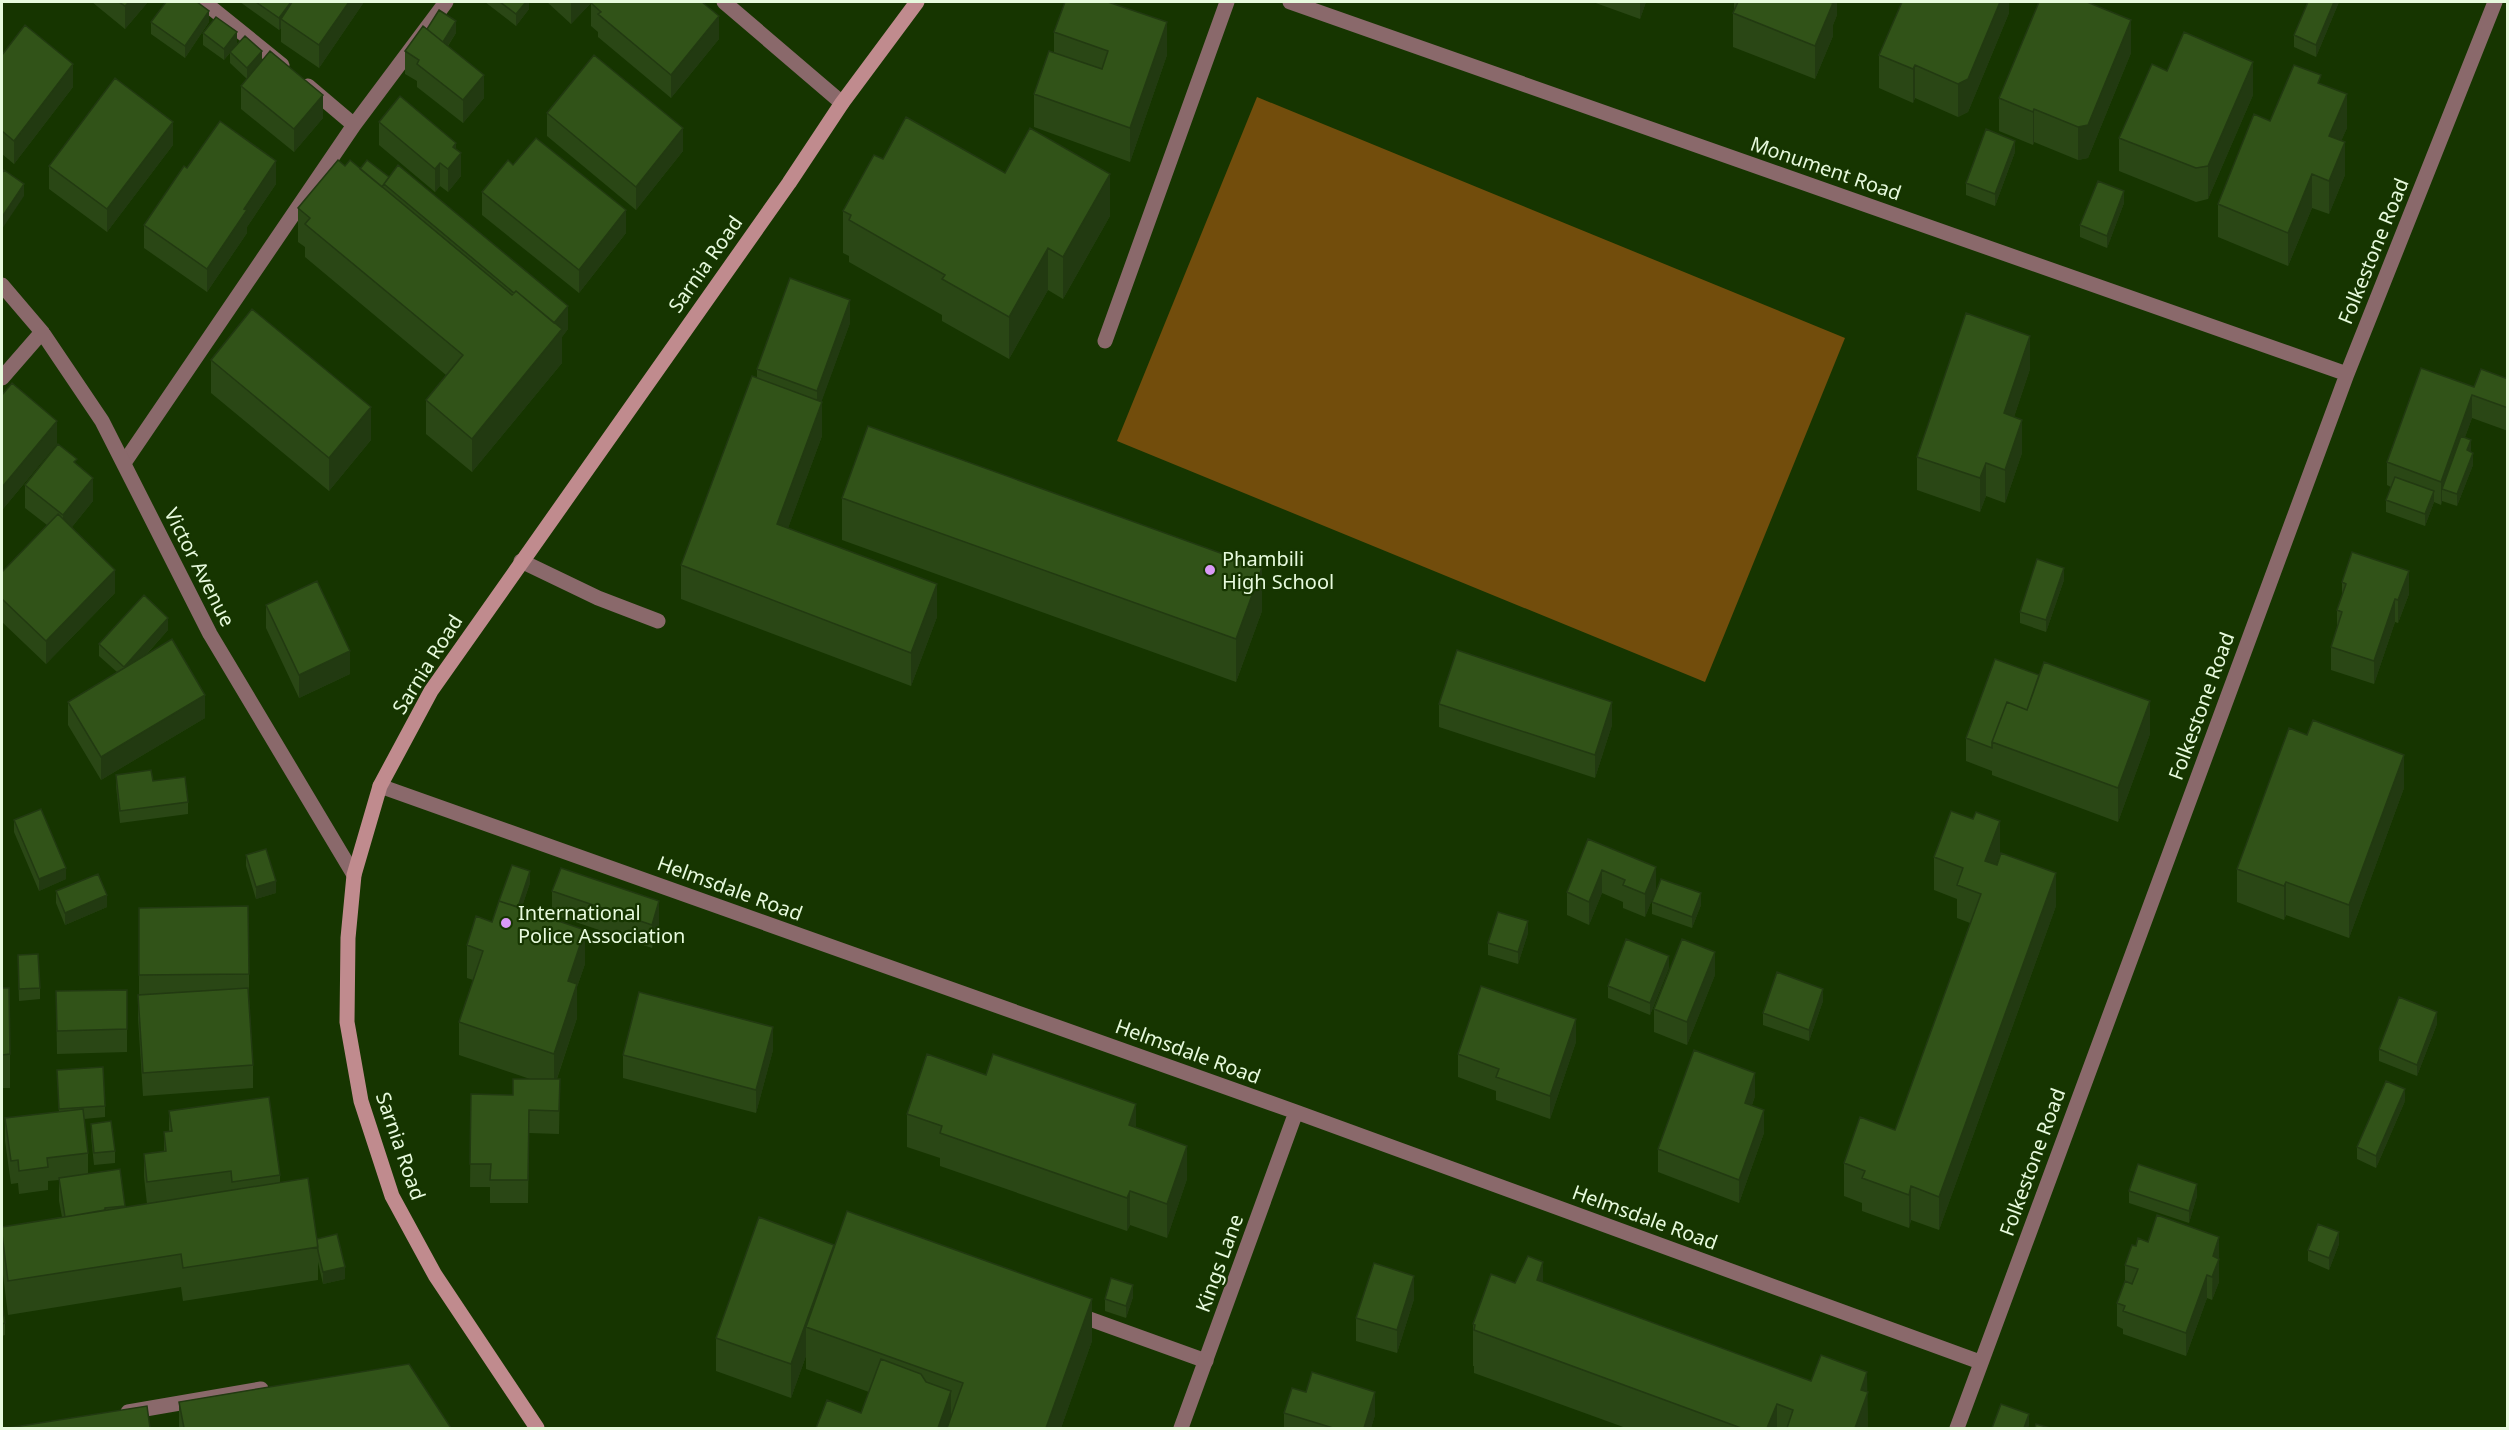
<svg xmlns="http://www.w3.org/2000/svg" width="2509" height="1430" font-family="'Noto Sans',sans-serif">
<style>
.green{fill:#724d0c}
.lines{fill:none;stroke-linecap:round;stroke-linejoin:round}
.service{stroke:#8a696b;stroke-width:15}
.minor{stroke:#8a696b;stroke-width:15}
.secondary{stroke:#c08b8e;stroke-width:15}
.wall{fill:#2a4715}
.shaded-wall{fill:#223a11}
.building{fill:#315318;stroke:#223a11;stroke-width:1.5}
.poi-dot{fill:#da9af7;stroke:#163500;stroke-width:2}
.labels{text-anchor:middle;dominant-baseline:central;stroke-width:4.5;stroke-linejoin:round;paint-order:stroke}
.street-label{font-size:20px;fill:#e7fadd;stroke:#163500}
.poi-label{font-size:20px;fill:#e7fadd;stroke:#163500;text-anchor:start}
</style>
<rect width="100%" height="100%" fill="#163500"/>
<!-- green -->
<path class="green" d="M1257 97 1845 338 1705 682 1117 441Z"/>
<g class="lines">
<!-- service -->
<path class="service" d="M204 2 282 65
M308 86 354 125
M1105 341 1227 2
M124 463 354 125 446 2
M521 561 598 598 658 621
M1073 1313 1206 1361
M128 1412 261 1389"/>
<!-- minor -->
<path class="minor" d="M724 2 842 103
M1290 2 2347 374
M2 285 42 332 102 421 210 634 354 875
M2 378 42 332
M380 786 1296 1112 1980 1362
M1181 1428 1296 1112
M1957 1428 2347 374 2495 2"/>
<!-- secondary -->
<path class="secondary" d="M537 1428 435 1275 392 1196 361 1101 347 1022 348 938 354 875 380 786 431 691 789 183 842 103 917 2"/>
</g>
<!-- wall -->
<path class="wall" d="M92 2H148L125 29Z
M240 2H364L319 68 281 42V28L279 30Z
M485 2H529V9L516 26Z
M547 2H592L571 24Z
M1593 2H1646L1640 19Z
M1734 2H1837V15L1833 25V36L1815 79 1733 47V13L1734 11Z
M2009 2V13L1968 112 1958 117 1915 98 1913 103 1879 88V55Z
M2308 2H2339L2316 57 2294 47V35Z
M591 3 719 39 671 98 598 37V32L591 26Z
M151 22H209L185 58 151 34Z
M427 29 456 33 448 46 484 98 463 123 417 87V81L405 74V51Z
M1054 32 1167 55 1130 162 1034 127V94L1054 53Z
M203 33 237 44 262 62 323 118 294 152 241 109V86L247 79 230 63V53L224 60 203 45Z
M2131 53 2088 158 2078 160 2034 142 2033 145 1999 131V98Z
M2 55 73 87 14 164 2 154Z
M2167 71 2253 95 2208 199 2196 202 2119 171V138Z
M2321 84 2347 128 2341 141 2345 175 2329 214 2312 208 2288 266 2218 237V204L2270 121Z
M547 113 683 151 636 210 547 136Z
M379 122 456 150 461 176 448 192 440 186 435 192 379 145Z
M173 145 107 232 49 189V166Z
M2015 152 1995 206 1966 195V183Z
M883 159 1005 173 1110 216 1063 299 1048 290 1009 359 942 321V315L849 262V256L843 253V211Z
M513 165 626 233 579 293 482 215V192Z
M345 166 360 169 389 177 568 329 562 337V363L472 472 426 434V400L446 375 305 257V247L298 242V208Z
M187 168 276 184 247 227V233L207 292 144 248V225Z
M2124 203 2107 248 2080 237V225Z
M850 323 821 402 822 436 788 528 937 617 911 686 681 599V565L757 378V369Z
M211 360 371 440 329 491 211 393Z
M2030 369 2014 417 2022 453 2005 503 1986 496 1980 512 1917 490V457Z
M2508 379V431L2472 418 2465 437 2470 452 2473 465 2457 506 2442 501 2441 505 2434 502 2425 526 2386 512V500L2391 487 2387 485V462L2474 387Z
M2 395 57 444 3 509 2 508Z
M77 464 93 501 72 527 115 593 46 664 2 622V572L47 525 25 508V485Z
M842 498 1262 611 1236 682 842 540Z
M2064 580 2046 632 2020 623V612Z
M2342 582 2409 594 2398 623 2395 622 2374 684 2331 670V647L2337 627V610L2342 598Z
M266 605 350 674 299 698 266 628Z
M168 630 146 655 205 718 101 780 68 725V702L117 672 99 656V644Z
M2039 675 2150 734 2118 822 1992 775V771L1966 761V738Z
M1439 704 1612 725 1595 778 1439 727Z
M116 775 153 781 188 802V814L120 823 116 786Z
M2404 788 2349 938 2286 915 2284 920 2237 902V869Z
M14 820 66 879 39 891 14 832Z
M1588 839 1656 890 1645 917 1623 908V902L1602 893 1589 925 1567 915V892Z
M2000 854 1996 865 2056 906 1939 1230 1911 1220 1909 1228 1862 1211V1203L1844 1196V1163L1895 1130 1970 923 1957 918V899L1934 890V857Z
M246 855 276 893 256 899 246 866Z
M530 883 521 909 585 964 577 987V1018L557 1079H560L559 1134 529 1133 528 1203H490V1187H470L471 1094 513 1095 530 1079 459 1055V1022L473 980 467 978V945L492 922Z
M56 891 107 907 65 925 56 903Z
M552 891 659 924 652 948 552 914Z
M1652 902 1701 905 1692 928 1652 914Z
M139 908 249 974V997L253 1065V1088L143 1096 138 1018V995H139Z
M1528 933 1518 964 1488 955V943Z
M18 967 40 988V999L19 1001Z
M1669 968 1650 1015 1608 998V986Z
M1715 975 1687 1045 1654 1032V1009Z
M2 988 10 1054V1088H2Z
M127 990V1052L57 1054 56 991Z
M1823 1001 1809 1041 1763 1025V1013Z
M2437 1024 2417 1076 2379 1061V1049Z
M1576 1042 1550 1119 1496 1100V1091L1458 1077V1054Z
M773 1050 756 1113 623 1078V1055Z
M57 1070 105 1106V1117L84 1119 88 1153V1174L120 1169 125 1207 147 1204 144 1177V1154L164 1151V1132L169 1131V1111L280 1175V1183L345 1279 323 1284 318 1262V1280L183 1301 181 1287 8 1315 2 1267V1227L62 1217 59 1201V1180L48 1181V1190L19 1194 18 1183 11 1184 5 1141V1118L59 1112Z
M1755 1096 1752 1105 1764 1133 1739 1203 1658 1172V1149Z
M2405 1101 2376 1168 2357 1159V1147Z
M907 1114 1136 1128 1187 1179 1167 1238 1130 1225 1127 1231 940 1166V1158L907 1147Z
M91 1124 115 1151V1163L94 1165 91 1136Z
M2129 1191 2197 1196 2189 1223 2129 1203Z
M2148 1242 2219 1260V1282L2212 1300 2207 1298 2186 1356 2123 1334V1329L2117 1326V1303L2125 1281V1265L2136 1246Z
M2339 1244 2329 1270 2308 1261V1250Z
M834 1248 1092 1341 1061 1428 861 1413 869 1392 806 1369V1356L791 1398 716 1371V1338Z
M1543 1282 1811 1381 1867 1392 1868 1428H1626L1474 1373V1366H1473V1324L1515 1283Z
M1133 1297 1126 1318 1105 1311V1299Z
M1414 1299 1397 1353 1356 1341V1318Z
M2 1304 5 1323V1335L2 1336Z
M1306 1392 1375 1415 1371 1428H1284V1413Z
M179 1402 451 1428H179Z"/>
<!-- shaded-wall -->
<path class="shaded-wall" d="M129 2H148L125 29V6Z
M291 2H300L281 19V28L279 30V18Z
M349 2H364L319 68V45Z
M526 2H529V9L516 26V14Z
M571 2H592L571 24Z
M1640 2H1646L1640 19Z
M1829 2H1837V15L1833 25V36L1815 79V46Z
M2000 2H2009V13L1968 112 1958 117V84Z
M2334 2H2339L2316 57V45Z
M209 11V22L185 58V46Z
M719 16V39L671 98V75Z
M2131 20V53L2088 158 2078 160V127Z
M456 21V33L440 57V46Z
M1167 22V55L1130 162V128Z
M237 32V44L224 60V49Z
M262 51V63L247 79V68Z
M2253 62V95L2208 199V166Z
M73 64V87L14 164V141Z
M1915 65V98L1913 103V69Z
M484 75V98L463 123V100Z
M2347 94V128L2329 169V136Z
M323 95V118L294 152V129Z
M2034 109V142L2033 145V112Z
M173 122V145L107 232V209Z
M683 128V151L636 210V187Z
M2015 141V152L1995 206V194Z
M2345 142V175L2329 214V181Z
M456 143V159L461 153V176L448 192V169L453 147Z
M276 161V184L247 227V233L207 292V269L244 209Z
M440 163V186L435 192V169Z
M1110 174V216L1063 299V257Z
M2312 174V208L2288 266V233Z
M24 184V196L2 229V217Z
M2124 191V203L2107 248V236Z
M626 210V233L579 293V270Z
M1048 248V290L1009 359V317Z
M850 300V323L817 414V391Z
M568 306V329L562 337V363L472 472V439L553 325Z
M2030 336V369L2004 447V413Z
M2472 395V418L2446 490 2442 489V501L2441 505V482Z
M822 402V436L777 558V524Z
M371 407V440L329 491V458Z
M2022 420V453L2005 503V470Z
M57 421V444L3 509V486Z
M2471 440V451L2467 462V450Z
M2473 453V465L2457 506V494Z
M1986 463V496L1980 512V478Z
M93 478V501L63 538V515Z
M2434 491V502L2425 526V514Z
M1262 568V611L1236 682V639Z
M2064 568V580L2046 632V620Z
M115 570V593L46 664V641Z
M2409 571V594L2398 623V600Z
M937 584V617L911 686V653Z
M2395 599V622L2374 684V661Z
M168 618V630L124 679V667Z
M350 651V674L299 698V675Z
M205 695V718L101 780V757Z
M2150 701V734L2118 822V788Z
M1612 702V725L1595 778V755Z
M2404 755V788L2349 938V905Z
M2000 821V854L1985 894V861Z
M1656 867V890L1645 917V894Z
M66 868V879L39 891V879Z
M1602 870V893L1589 925V902Z
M530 871V883L517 922V910Z
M2056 873V906L1939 1230V1197Z
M276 881V893L256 899V887Z
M2286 882V915L2284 920V886Z
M1701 893V905L1692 928V917Z
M107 895V907L65 925V913Z
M659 901V924L652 948V925Z
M1528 921V933L1518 964V952Z
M585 930V964L577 987V1018L554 1087V1054L568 981Z
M1715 952V975L1687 1045V1022Z
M1669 956V968L1650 1015V1003Z
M1823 989V1001L1809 1041V1030Z
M2437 1012V1024L2417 1076V1065Z
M1576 1019V1042L1550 1119V1096Z
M773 1027V1050L756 1113V1090Z
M1755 1073V1096L1745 1126V1103Z
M2405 1089V1101L2376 1168V1156Z
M1136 1104V1137L1129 1125Z
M1764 1110V1133L1739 1203V1180Z
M1187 1146V1179L1167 1238V1204Z
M2197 1184V1196L2189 1223V1211Z
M1911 1186V1220L1909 1228V1195Z
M1130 1191V1225L1127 1231V1198Z
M2339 1232V1244L2329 1270V1258Z
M2219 1237V1282L2212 1300 2213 1256Z
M834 1245V1278L806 1327V1356L791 1398V1364Z
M1543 1262V1304L1537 1280Z
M345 1267V1279L323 1284V1272Z
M2207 1275V1298L2186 1356V1333Z
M1414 1276V1299L1397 1353V1330Z
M1133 1285V1297L1126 1318V1306Z
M1092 1299V1341L1061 1428H1046Z
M1867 1372 1868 1428H1855L1861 1390Z
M951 1391V1428H938Z
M1375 1392V1415L1371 1428H1364Z
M1777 1404V1428H1767Z
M2029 1414V1426L2028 1428H2024Z"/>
<!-- building -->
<path class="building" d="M119 2H129L125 6Z
M166 2H197L209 11 185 46 151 22Z
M256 2H291L279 18Z
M292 2H349L319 45 281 19Z
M500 2H526L516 14Z
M592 2H702L719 16 671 75 598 14 601 12 591 3Z
M1065 2H1108L1167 22 1130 128 1034 94 1049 51 1102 69 1108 51 1054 32Z
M1738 2H1829L1833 3 1815 46 1733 13Z
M1902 2H2000L1968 79 1958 84 1915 65 1913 69 1879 55Z
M2039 2H2087L2131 20 2088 125 2078 127 2034 109 2033 112 1999 98Z
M2308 2H2334L2316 45 2294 35Z
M439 10 456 21 443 42 427 29Z
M216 17 237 32 224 49 203 33Z
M25 25 73 64 14 141 2 131V55Z
M423 26 484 75 463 100 417 64 419 60 405 51Z
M2184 32 2253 62 2208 166 2196 168 2119 138 2152 64 2167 71Z
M245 36 262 51 247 68 230 52Z
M270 51 323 95 294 129 241 86Z
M594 55 683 128 636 187 547 113Z
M2294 65 2321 75 2318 83 2347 94 2329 136 2345 142 2329 181 2312 174 2288 233 2218 204 2254 114 2270 121Z
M115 78 173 122 107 209 49 166Z
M400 96 456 143 453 147 461 153 448 169 440 163 435 169 379 122Z
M906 117 1005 173 1030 128 1110 174 1063 257 1048 248 1009 317 942 279 945 275 849 220 851 215 843 211 874 155 883 159Z
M220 121 276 161 244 209 247 210 207 269 144 225 184 166 187 168Z
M1986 129 2015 141 1995 194 1966 183Z
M536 138 626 210 579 270 482 192 508 160 513 165Z
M338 160 345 166 350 160 512 295 516 291 562 329 472 439 426 400 463 355 305 224 310 218 298 208Z
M367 160 389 177 384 184 382 187 360 169Z
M398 165 568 306 554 323 516 291 514 293 384 184Z
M4 170 24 184 2 217V173Z
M2098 181 2124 191 2107 236 2080 225Z
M790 278 850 300 817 391 757 369Z
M252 309 371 407 329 458 211 360Z
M1966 313 2030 336 2004 413 2022 420 2005 470 1986 463 1980 478 1917 457Z
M2421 368 2474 387 2481 369 2508 379V408L2472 395 2441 482 2387 462Z
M752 376 822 402 777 524 937 584 911 653 681 565Z
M12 383 57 421 3 486 2 485V395Z
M868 426 1262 568 1236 639 842 498Z
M2461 436 2471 440 2467 450 2473 453 2457 494 2442 489Z
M58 444 77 459 74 462 93 478 63 515 25 485Z
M2395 477 2434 491 2425 514 2386 500Z
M58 514 115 570 46 641 2 599V572Z
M2352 552 2409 571 2398 600 2395 599 2374 661 2331 647 2342 612 2337 610 2346 584 2342 582Z
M2037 559 2064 568 2046 620 2020 612Z
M317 581 350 651 299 675 266 605Z
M144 595 168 618 124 667 99 644Z
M172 639 205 695 101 757 68 702Z
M1457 650 1612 702 1595 755 1439 704Z
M1995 659 2039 675 2027 710 2007 702 1992 742V748L1966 738Z
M2044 662 2150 701 2118 788 1992 742 2007 702 2027 710Z
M2313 720 2404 755 2349 905 2286 882 2284 886 2237 869 2289 728 2307 735Z
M151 770 153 781 185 777 188 802 120 811 116 775Z
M41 809 66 868 39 879 14 820Z
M1951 811 1973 819 1976 812 2000 821 1985 861 1997 865 2001 853 2056 873 1939 1197 1911 1186 1909 1195 1862 1178 1865 1171 1844 1163 1860 1117 1895 1130 1981 894 1957 885 1963 868 1934 857Z
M1588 839 1656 867 1645 894 1623 885 1625 880 1602 870 1589 902 1567 892Z
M266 849 276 881 256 887 246 855Z
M512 865 530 871 518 907 499 901Z
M561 868 659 901 652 925 552 891Z
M98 874 107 895 65 913 56 891Z
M1661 879 1701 893 1692 917 1652 902Z
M499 901 585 930 568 981 577 984 554 1054 459 1022 483 951 467 945 476 916 492 922Z
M248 906 249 974 139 975V908Z
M1498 912 1528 921 1518 952 1488 943Z
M1626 939 1669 956 1650 1003 1608 986Z
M1682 939 1715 952 1687 1022 1654 1009Z
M38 954 40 988 19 989 18 955Z
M1777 972 1823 989 1809 1030 1763 1013Z
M1481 986 1576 1019 1550 1096 1496 1077 1499 1069 1458 1054Z
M2 988H9L10 1054 2 1055Z
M248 988 253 1065 143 1073 138 995Z
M127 990V1029L57 1031 56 991Z
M639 992 773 1027 756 1090 623 1055Z
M2399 997 2437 1012 2417 1065 2379 1049Z
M1694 1050 1755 1073 1745 1103 1764 1110 1739 1180 1658 1149Z
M927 1054 986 1075 993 1054 1136 1104 1129 1125 1187 1146 1167 1204 1130 1191 1127 1198 940 1133 942 1126 907 1114Z
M103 1067 105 1106 59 1109 57 1070Z
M513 1079H560L559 1111 529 1110 528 1180H490L491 1164H470L471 1094 513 1095Z
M2386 1081 2405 1089 2376 1156 2357 1147Z
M269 1097 280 1175 232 1182 231 1171 147 1182 144 1154 166 1151 164 1132 172 1131 169 1111Z
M83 1109 88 1153 47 1158 48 1167 19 1171 18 1160 11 1161 5 1118Z
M111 1121 115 1151 94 1153 91 1124Z
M2138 1164 2197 1184 2189 1211 2129 1191Z
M120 1169 125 1206 105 1208V1210L65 1217 59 1178Z
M308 1178 318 1247 183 1268 181 1254 8 1281 2 1234V1227Z
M847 1211 1092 1299 1046 1428H947L963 1383 806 1327Z
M2157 1215 2219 1237 2213 1256 2219 1259 2212 1277 2207 1275 2186 1333 2123 1311 2125 1306 2117 1303 2125 1281 2132 1284 2138 1269 2125 1265 2132 1245 2136 1246 2138 1238 2148 1242Z
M759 1217 834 1245 791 1364 716 1338Z
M2318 1224 2339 1232 2329 1258 2308 1250Z
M337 1234 345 1267 323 1272 318 1251 317 1239Z
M1528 1256 1543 1262 1537 1280 1811 1381 1821 1355 1867 1372 1861 1390 1868 1392 1855 1428H1787L1793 1410 1777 1404 1767 1428H1741L1474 1330 1475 1325 1473 1324 1491 1274 1515 1283Z
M1374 1263 1414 1276 1397 1330 1356 1318Z
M1111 1278 1133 1285 1126 1306 1105 1299Z
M2 1304 5 1323 2 1324Z
M881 1359 921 1374 926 1382 951 1391 938 1428H816L827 1400 861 1413Z
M409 1364 451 1428H184L179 1402Z
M1312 1372 1375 1392 1364 1428H1333L1284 1413 1292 1388 1306 1392Z
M2001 1404 2029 1414 2024 1428H1992Z
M147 1406 150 1428H8Z
M2036 1424 2050 1428H2035Z"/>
<!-- markers -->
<g class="poi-dot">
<circle cx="1210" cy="570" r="6"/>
<circle cx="506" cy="923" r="6"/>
</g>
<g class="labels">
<!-- street labels -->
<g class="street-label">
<text transform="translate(1826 168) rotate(19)">Monument Road</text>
<text transform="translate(2373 251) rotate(-68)">Folkestone Road</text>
<text transform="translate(705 264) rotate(-55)">Sarnia Road</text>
<text transform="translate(200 567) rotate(63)">Victor Avenue</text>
<text transform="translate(427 664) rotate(-58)">Sarnia Road</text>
<text transform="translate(2201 706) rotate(-70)">Folkestone Road</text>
<text transform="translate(730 888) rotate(20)">Helmsdale Road</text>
<text transform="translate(1188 1051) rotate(20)">Helmsdale Road</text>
<text transform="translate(401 1146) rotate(71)">Sarnia Road</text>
<text transform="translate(2032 1162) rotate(-70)">Folkestone Road</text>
<text transform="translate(1645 1217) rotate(20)">Helmsdale Road</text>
<text transform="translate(1219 1263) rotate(-70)">Kings Lane</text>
</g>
<!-- poi labels -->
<g class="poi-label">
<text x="1222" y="558">Phambili<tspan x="1222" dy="23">High School</tspan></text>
<text x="518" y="912">International<tspan x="518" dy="23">Police Association</tspan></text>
</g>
</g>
<!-- border -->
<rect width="2509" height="1430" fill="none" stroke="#e7fadd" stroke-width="6"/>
</svg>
